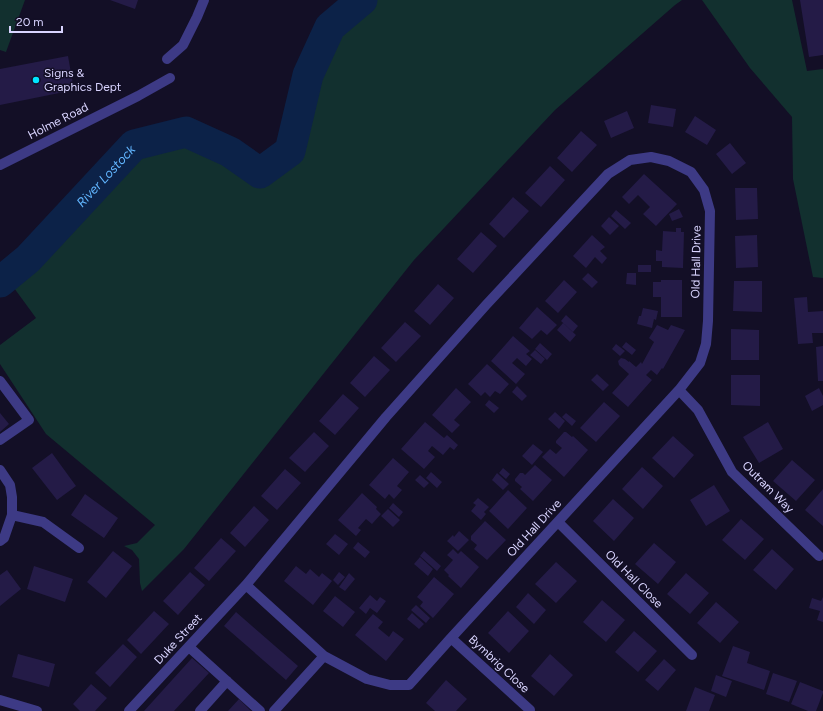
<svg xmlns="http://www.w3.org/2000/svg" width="823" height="711" font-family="Figtree,sans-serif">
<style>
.green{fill:#12302f}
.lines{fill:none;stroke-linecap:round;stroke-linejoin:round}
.river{stroke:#0c2248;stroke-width:31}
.building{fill:#241b47}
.minor{stroke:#3d3a85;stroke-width:10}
.poi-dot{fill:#00e5ff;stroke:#130f26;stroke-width:1.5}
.labels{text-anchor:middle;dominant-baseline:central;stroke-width:3;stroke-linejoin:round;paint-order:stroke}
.poi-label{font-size:12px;fill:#d9d4ff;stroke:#130f26;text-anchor:start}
.street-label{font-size:12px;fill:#d9d4ff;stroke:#130f26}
.water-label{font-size:13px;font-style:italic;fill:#62b6ff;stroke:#130f26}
</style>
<rect width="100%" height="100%" fill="#130f26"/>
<!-- green -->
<path class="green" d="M0 0H25L6 52 0 50Z
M362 0H682L675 5 555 110 414 260 184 549 142 591 140 583 139 559 132 550 124 546 137 543 155 525 46 434 0 364V345L36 318 6 277 28 259 134 145 186 132 260 173 290 151 308 75 330 27Z
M702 0H792L807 71 823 69V278L813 277 793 179 792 117 750 68Z"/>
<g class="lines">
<!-- river -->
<path class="river" id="s1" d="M0 282 28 259 134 145 186 132 230 152 260 173 290 151 308 75 330 27 362 0"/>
</g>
<!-- building -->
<path class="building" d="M110 0H138L135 9Z
M800 0H823V55L809 57Z
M68 56 74 90 0 105V69Z
M651 105 676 109 673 127 648 123Z
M627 111 634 128 611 138 604 121Z
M695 116 716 130 707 145 685 132Z
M581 131 597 145 572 172 557 158Z
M730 143 746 163 732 174 716 154Z
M550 166 565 180 541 207 525 193Z
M644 174 677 204 656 226 643 214 650 207 638 195 629 204 622 197Z
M735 188H757L758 219 736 220Z
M513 197 529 211 504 238 489 224Z
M679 209 683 217 672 221 669 214Z
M616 210 631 223 625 229 611 216Z
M609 217 619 226 610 235 601 226Z
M676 228H681V232H684L683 268 662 267V261H656V250L662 251 663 231 676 232Z
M481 232 497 246 473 273 457 259Z
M592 235 605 247 600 251 607 258 602 264 595 257 586 268 573 256Z
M757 235 758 267 736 268 735 236Z
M638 265H651V272H638Z
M588 273 598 282 592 288 582 279Z
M627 273H636V285L626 284Z
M564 280 577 292 558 313 545 301Z
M661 280H682V317H661V297H653V282H661Z
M734 281H762V312L733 311Z
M438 284 454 298 430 325 414 311Z
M807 297 808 312 823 311V333H812L813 343 798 344 794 298Z
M537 307 557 325 547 335 541 330 532 339 519 328Z
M643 308 658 311 656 320 654 319 652 328 637 324 639 316H641Z
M566 315 578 326 573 332 561 321Z
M405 322 421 336 396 362 381 348Z
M563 323 576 335 570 342 557 330Z
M657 325 668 330 671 325 685 330 663 369 662 368 657 375 651 370 646 375 652 380 628 407 612 393 629 374 619 365 618 361 621 358 625 359 629 362V361L636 367 641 362 642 364 654 342 649 338Z
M731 329 759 330V360H731Z
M513 336 530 351 526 354 532 359 526 366 517 358 512 363 525 374 516 384 491 361Z
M626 342 636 350 632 355 622 347Z
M540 343 552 354 547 360 535 349Z
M616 344 625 351 620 356 612 349Z
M823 346V381H818L816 347Z
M535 350 545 359 541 364 530 355Z
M374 356 390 370 365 397 350 383Z
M487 364 509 384 500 394 495 391 490 397 485 392 481 396 468 384Z
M597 374 609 385 603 391 591 380Z
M731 375H760V406L731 405Z
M517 386 527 396 522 401 512 392Z
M456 388 471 402 454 420 460 425 452 433 432 415Z
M819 388 823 396V405L812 411 805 396Z
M343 394 359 408 335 435 319 421Z
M489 400 499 408 494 413 485 405Z
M604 402 620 416 596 442 580 428Z
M555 412 565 421 559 429 548 419Z
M0 413 9 424 0 432Z
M566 413 576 421 572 426 562 417Z
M425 422 444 438 447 435 458 445 454 450 450 447 443 455 432 446 428 451 435 457 424 469 401 449Z
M768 422 783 449 759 463 743 437Z
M314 432 329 446 305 472 289 458Z
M564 432H566L572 437 573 436 588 450 564 477 542 457 550 449 556 454 562 448 556 443V441Z
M673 436 694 455 674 478 652 458Z
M533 444 543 452 532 465 522 456Z
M52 453 76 486 57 500 32 468Z
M393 458 409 472 397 486 402 490 394 499 389 494 385 499 369 485Z
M792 460 815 480 796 501 773 481Z
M535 465 552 480 533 501 520 489 522 487 515 481V479L520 473H523L525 475Z
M642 467 663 486 643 509 622 489Z
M503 468 510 474 506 479 499 473Z
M285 469 301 483 277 510 261 496Z
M431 472 442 482 437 488 426 478Z
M497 473 509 484 503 490 492 480Z
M420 475 429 483 424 488 415 480Z
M714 485 730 511 706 526 690 500Z
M823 489V526L805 510Z
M508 490 527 508 508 529 489 511Z
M362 493 377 507 376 509 381 514 372 524 366 519 358 528 361 530 356 536 338 520Z
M85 494 118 518 104 538 71 515Z
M478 498 489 507 484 512 486 514 481 520 471 511 476 505 473 503Z
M613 499 634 518 614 541 593 521Z
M393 503 403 512 399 517 389 508Z
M254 506 269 520 245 547 230 533Z
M388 509 400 520 393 527 381 516Z
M741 519 764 539 745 560 722 540Z
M485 521 506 540 487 560 474 549 477 545 471 540V536Z
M459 531 469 540 458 551 447 541 453 535 454 537Z
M335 534 348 544 339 555 326 544Z
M221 538 236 551 209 581 194 568Z
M358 542 370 552 365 558 353 548Z
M654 543 676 562 658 584 635 564Z
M453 549 458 554 461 551 479 567 461 588 448 576 449 575 444 570 453 560 447 555Z
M772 549 794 569 776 590 753 570Z
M113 551 132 566 106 598 87 582Z
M424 551 441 566 437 571 420 556Z
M420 557 433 569 428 576 414 564Z
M556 562 577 581 556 603 535 584Z
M34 566 73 579 65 602 27 589Z
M296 566 306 574 310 569 319 577 322 573 332 581 313 605 284 581Z
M7 570 21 589 0 606V575Z
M190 572 205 585 178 615 163 601Z
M339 572 345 577 338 585 333 580Z
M349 573 355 579 345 591 339 587Z
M686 573 709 593 690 614 667 594Z
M434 577 454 594 433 618 420 606 423 602 417 597Z
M528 593 546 610 534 624 516 607Z
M370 595 377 601 380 597 386 601 377 613 370 608 366 614 359 608Z
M335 596 355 612 343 627 323 611Z
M823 597V622L817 620 820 611 809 608 812 598 821 601Z
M602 600 625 620 606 642 583 622Z
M716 602 739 622 720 643 697 623Z
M416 605 430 618 426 623 411 610Z
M154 611 169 624 141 654 127 640Z
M508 611 529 631 509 653 488 633Z
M236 612 298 666 286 680 224 626Z
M412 613 424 624 419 629 407 619Z
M373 614 383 622 378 628 389 637 393 631 404 639 386 661 355 635Z
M634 631 657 651 638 672 615 652Z
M123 644 137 657 110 687 95 673Z
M733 646 750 652 747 663 770 671 764 690 722 676Z
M18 654 55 664 49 687 12 677Z
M550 654 573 675 554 696 531 676Z
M192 658 209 673 174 711H144Z
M664 659 676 670 658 691 645 680Z
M773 673 797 681 789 702 766 694Z
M716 675 732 681 726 697 711 691Z
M446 680 467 699 456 711H435L426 703Z
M800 682 823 691V693L816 711H808L791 704Z
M91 684 107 698 95 711H80L73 704Z
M695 687 715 695 709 711H686Z
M239 699 251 711H228Z"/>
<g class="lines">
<!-- minor -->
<path class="minor" d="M167 59 183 45 197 17 204 0
M0 165 138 96 170 78
M0 381 29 420 0 440
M679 390 698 410 732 472 819 556
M0 470 10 485 12 497V515L4 538 0 541
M12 515 43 522 79 548
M558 522 692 655
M451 638 530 710
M189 647 260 711
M0 700 37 711
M129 711 246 585 386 417 486 305 608 174 630 160 651 157 669 161 691 172 704 190 710 211 708 321 706 344 700 363 679 390 451 638 409 685H390L367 679 324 656 246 585
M200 711 227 681
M274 711 324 656"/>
</g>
<!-- markers -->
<circle class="poi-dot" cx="36" cy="80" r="4"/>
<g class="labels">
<!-- poi labels -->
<g class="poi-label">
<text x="44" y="73">Signs &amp;<tspan x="44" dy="14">Graphics Dept</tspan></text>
</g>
<!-- street labels -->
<g class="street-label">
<text transform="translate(58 121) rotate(-27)">Holme Road</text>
<text transform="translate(696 262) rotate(-89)">Old Hall Drive</text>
<text transform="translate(768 487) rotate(45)">Outram Way</text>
<text transform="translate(534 528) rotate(-47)">Old Hall Drive</text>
<text transform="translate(634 579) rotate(45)">Old Hall Close</text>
<text transform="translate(178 639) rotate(-47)">Duke Street</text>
<text transform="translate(499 664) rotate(43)">Bymbrig Close</text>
</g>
<!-- water labels -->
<g class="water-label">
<text stroke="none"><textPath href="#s1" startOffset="150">River Lostock</textPath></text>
</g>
</g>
<!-- scale -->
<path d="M10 26v6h52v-6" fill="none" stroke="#d9d4ff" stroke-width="2"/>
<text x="16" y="26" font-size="12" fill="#d9d4ff" stroke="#130f26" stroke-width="3" paint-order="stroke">20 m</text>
</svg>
